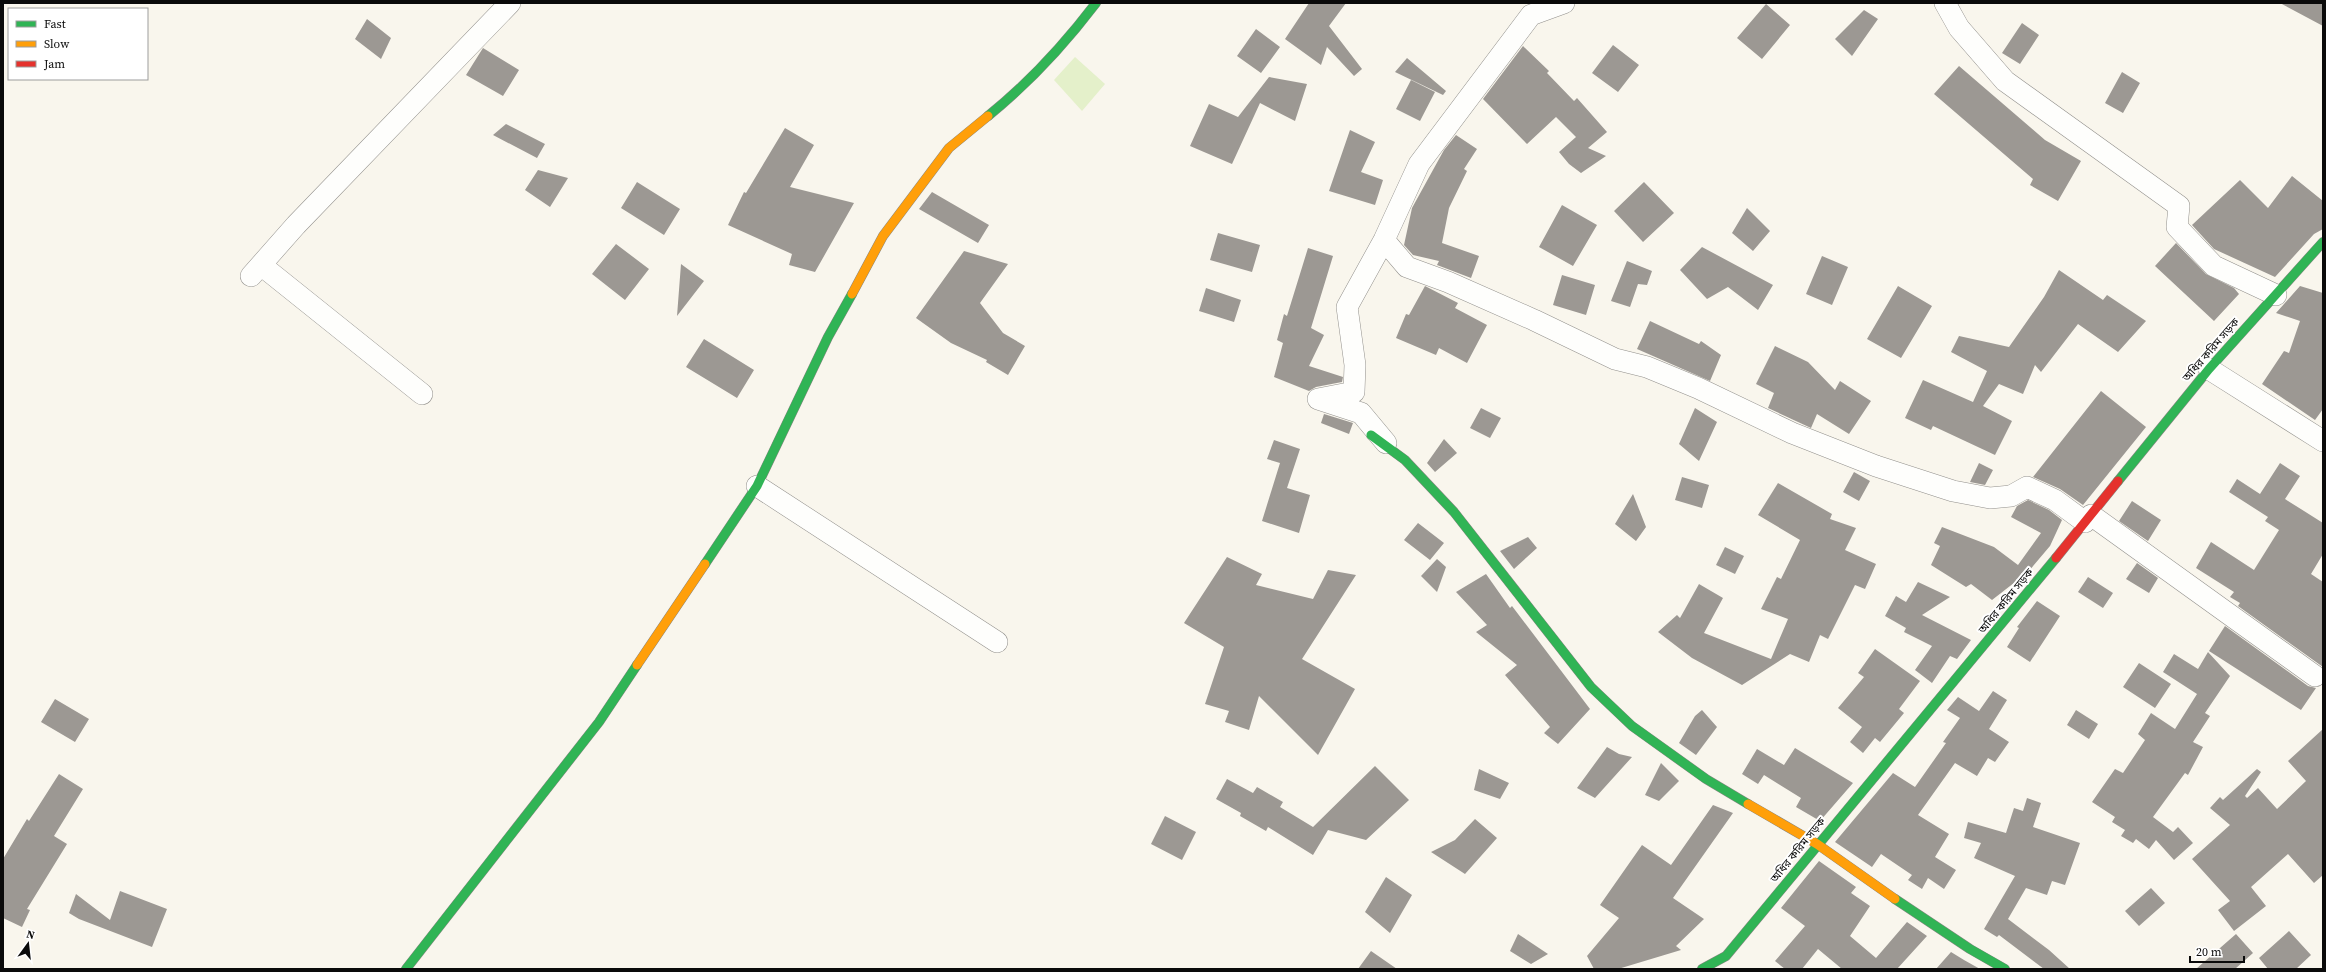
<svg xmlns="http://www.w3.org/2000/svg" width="2326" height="972" font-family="'Source Serif 4','Noto Sans Bengali',serif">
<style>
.green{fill:#e4f0ca}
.building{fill:#9c9893}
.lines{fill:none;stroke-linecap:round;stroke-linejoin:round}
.street-casing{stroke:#92908c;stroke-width:22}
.fast-casing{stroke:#888783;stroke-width:10}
.slow-casing{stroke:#888783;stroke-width:10}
.jam-casing{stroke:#888783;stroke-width:10}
.street{stroke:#fefefc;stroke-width:21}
.fast{stroke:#30b455;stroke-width:9}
.slow{stroke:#ff9f0a;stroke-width:9}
.jam{stroke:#e5322d;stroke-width:9}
.labels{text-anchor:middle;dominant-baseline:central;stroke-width:4;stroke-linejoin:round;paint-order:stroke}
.street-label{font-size:11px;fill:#0a0a0a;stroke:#fff}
</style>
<rect width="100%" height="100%" fill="#f9f6ed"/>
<!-- green -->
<path class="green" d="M1075 57 1105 84 1082 111 1054 80Z"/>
<!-- building -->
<path class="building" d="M1309 3H1346L1329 26 1362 69 1354 76 1327 47 1321 65 1285 39Z
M2280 3H2323V26Z
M1766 4 1790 25 1762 59 1737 38Z
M1864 10 1878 19 1852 56 1835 39Z
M367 19 391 38 381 59 355 39Z
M2022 23 2039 35 2020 64 2002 53Z
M1256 29 1280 47 1261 73 1237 56Z
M1613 45 1639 65 1618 92 1592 73Z
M1523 46 1549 71 1547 73 1574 101 1577 98 1607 132 1588 148 1606 156 1581 173 1569 164 1559 152 1576 137 1556 117 1527 144 1483 99Z
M483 48 519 70 503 96 466 75Z
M1407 58 1446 91 1443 95 1395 72Z
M1959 66 2045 140 2081 161 2058 201 2030 185 2033 179 1934 94Z
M2122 72 2140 83 2123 113 2105 103Z
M1269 77 1307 84 1295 121 1260 103 1232 164 1190 146 1209 104 1238 117Z
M1411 80 1435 92 1420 121 1396 109Z
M506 124 545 144 537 158 493 135Z
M785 128 814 145 790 187 854 203 815 272 789 265 792 254 728 225 744 192 746 193Z
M1350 130 1375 142 1361 172 1383 180 1375 205 1329 191Z
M1456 135 1477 149 1464 169 1467 171 1449 208 1442 243 1479 256 1471 278 1437 265 1439 261 1413 255 1404 245 1412 208 1444 150Z
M538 170 568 178 550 207 525 190Z
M2292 176 2323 201V229L2314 234 2275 277 2214 249 2192 225 2240 180 2268 208Z
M637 182 680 209 664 235 621 208Z
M1644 182 1674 213 1643 242 1614 211Z
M932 192 989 225 978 243 919 209Z
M1562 205 1597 225 1573 266 1539 247Z
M1747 208 1770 231 1753 251 1732 233Z
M1218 233 1260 245 1252 272 1210 260Z
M2176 243 2206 274 2234 288 2239 294 2214 321 2155 266Z
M616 244 649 269 625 300 592 274Z
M1702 247 1773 285 1758 310 1728 287 1707 299 1680 270Z
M1308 248 1333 256 1311 328 1324 335 1309 366 1343 377 1342 382 1316 387 1309 391 1274 377 1283 343 1277 340 1284 314 1287 316Z
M964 251 1008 264 980 303 1003 333 1025 346 1008 375 986 362 987 360 951 343 916 318Z
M1822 256 1848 267 1832 305 1806 294Z
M1627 261 1652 271 1647 285 1638 284 1630 307 1611 301Z
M681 264 704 281 677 316Z
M2059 270 2103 300 2107 295 2146 321 2118 352 2078 324 2041 372 2035 365 2023 394 1999 384 1983 406 2012 421 1995 455 1933 426 1931 430 1905 418 1923 380 1973 402 1987 371 1951 352 1959 336 2009 347 2044 297Z
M1562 275 1595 285 1586 315 1553 305Z
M1425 286 1458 303 1455 308 1487 325 1467 363 1439 348 1436 355 1396 338 1406 314 1409 315Z
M1898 286 1932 306 1901 358 1867 339Z
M2300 286 2323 293V409L2315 420 2262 384 2284 351 2289 353 2300 321 2276 313Z
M1206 288 1241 300 1234 322 1199 311Z
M1650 321 1699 344 1701 341 1721 355 1710 381 1637 349Z
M704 339 754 370 737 398 686 367Z
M1775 346 1808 362 1835 390 1840 381 1871 401 1849 434 1817 414 1811 428 1768 408 1774 393 1756 384Z
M2101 391 2146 427 2083 505 2060 489 2033 477Z
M1481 408 1501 418 1490 438 1470 428Z
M1695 408 1717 422 1699 461 1679 444Z
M1324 414 1353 423 1349 434 1321 423Z
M1444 439 1457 453 1435 472 1427 463Z
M1274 440 1300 449 1287 488 1310 495 1299 533 1262 521 1280 463 1267 459Z
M1979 463 1993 470 1985 485 1970 482Z
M2280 463 2300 476 2285 499 2323 523V554L2311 574 2323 582V667L2238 606 2240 603 2230 597 2234 592 2196 568 2211 542 2254 570 2279 530 2265 521 2268 517 2229 492 2237 479 2260 494Z
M1854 472 1870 481 1859 501 1843 492Z
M1682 477 1709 485 1702 508 1675 500Z
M1778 483 1832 514 1830 519 1856 528 1845 550 1876 564 1865 589 1855 585 1828 639 1820 635 1809 662 1790 654 1742 685 1692 658 1658 632 1677 615 1680 618 1699 584 1723 598 1704 633 1771 659 1788 619 1761 609 1777 577 1781 579 1800 540 1758 515Z
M1633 494 1646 527 1636 541 1615 524Z
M2028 500 2049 510 2062 520 2050 546 2028 572 1992 600 1971 584 1966 587 1931 565 1940 546 1934 543 1942 527 1994 547 2018 565 2041 533 2011 517 2017 506Z
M2132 501 2161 520 2148 541 2119 521Z
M1418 523 1444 543 1430 560 1404 540Z
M1528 537 1537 548 1514 569 1500 551Z
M1725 547 1744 556 1735 574 1716 565Z
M1227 557 1262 574 1256 585 1313 599 1328 570 1356 575 1302 659 1355 689 1318 755 1259 696 1249 730 1225 722 1229 711 1205 704 1224 647 1184 623Z
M1437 559 1446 567 1437 592 1421 576Z
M2137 563 2158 578 2149 593 2126 579Z
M1486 574 1510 608 1512 606 1590 709 1558 744 1544 733 1550 727 1505 675 1517 665 1476 632 1487 625 1456 592Z
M2088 577 2113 593 2103 608 2078 592Z
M1918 582 1950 597 1922 615 1971 640 1957 659 1950 656 1932 683 1915 670 1932 646 1904 632 1906 628 1885 616 1896 596 1906 602Z
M2037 601 2060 616 2030 662 2007 647 2019 628 2017 627Z
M2225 626 2308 686 2316 688 2301 710 2209 651Z
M1875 649 1920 681 1899 709 1904 713 1880 742 1875 738 1863 753 1850 742 1862 727 1838 708 1864 677 1858 673Z
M2208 652 2230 676 2205 713 2210 716 2193 742 2203 747 2188 775 2185 773 2153 817 2173 832 2178 827 2193 843 2174 860 2156 840 2149 849 2136 839 2133 843 2121 836 2125 830 2112 822 2115 817 2092 802 2115 769 2123 773 2145 740 2138 734 2151 713 2175 729 2197 694 2163 672 2174 654 2198 669Z
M2139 663 2171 684 2155 708 2123 687Z
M1993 691 2007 700 1989 729 2009 742 1995 762 1988 758 1977 776 1955 763 1918 815 1949 834 1935 857 1956 870 1944 889 1928 878 1922 889 1908 880 1912 875 1881 854 1872 867 1835 842 1893 773 1915 787 1946 743 1943 742 1960 718 1947 710 1958 697 1979 711Z
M55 699 89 719 75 742 41 722Z
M1702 710 1717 727 1696 755 1679 743 1695 716Z
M2076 710 2098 724 2089 739 2067 725Z
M2323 729V875L2314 883 2288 854 2251 887 2266 906 2234 931 2218 910 2230 901 2192 859 2230 825 2210 808 2220 797 2223 800 2257 769 2261 772 2245 796 2247 798 2258 788 2277 809 2306 781 2288 761Z
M1607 747 1619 754 1632 757 1595 798 1577 788Z
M1795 748 1853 783 1820 821 1796 807 1801 798 1764 775 1758 784 1742 774 1757 749 1784 765Z
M1661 763 1679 781 1659 801 1645 795Z
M1375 766 1409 800 1366 840 1328 830 1313 855 1268 827 1266 831 1240 816 1241 813 1216 799 1227 779 1253 793 1257 787 1283 802 1280 807 1313 827Z
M1479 769 1509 783 1500 799 1474 790Z
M59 774 83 789 54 836 67 844 27 909 30 910 22 927 3 918V859L27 819 29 821Z
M2027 798 2041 803 2033 827 2080 843 2065 885 2052 881 2047 895 2026 888 2008 919 2049 950 2070 969H2044L1999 935 1997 937 1984 929 2015 876 1974 858 1981 843 1964 838 1968 822 2006 833 2014 808 2023 811Z
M1713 805 1733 813 1673 898 1704 919 1676 946 1681 950 1618 969H1594L1587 956 1619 918 1600 905 1642 845 1671 865Z
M1165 816 1196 832 1182 860 1151 844Z
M1475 819 1497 838 1465 874 1431 852 1455 840Z
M1819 861 1856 887 1851 893 1870 906 1850 936 1876 958 1907 922 1927 936 1897 969H1842L1818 949 1802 969H1785L1775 961 1805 926 1781 908Z
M1386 877 1412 895 1390 933 1365 912Z
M2151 888 2165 903 2139 926 2125 911Z
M120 891 167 909 152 947 79 919 69 913 76 894 110 920Z
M2289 931 2311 955 2296 969H2268L2259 958Z
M1518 934 1548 954 1531 964 1510 951Z
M2236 934 2253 953 2235 969H2196Z
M1371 951 1397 969H1358Z
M1951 952 1964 960 1980 969H1936Z"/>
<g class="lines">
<defs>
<path id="street" d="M1945 3 1959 28 2005 81 2179 206 2177 227 2214 266 2276 295
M1384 240 1407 267 1448 282 1534 320 1615 359 1647 367 1698 388 1792 433 1876 466 1953 491 1990 498 2011 496 2027 487 2055 500 2085 522
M261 265 422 394
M251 276 296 225 510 3
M2209 369 2323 441
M1386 443 1361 413 1318 399 1354 392 1355 365 1347 307 1384 240 1419 164 1531 15 1564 3
M757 486 997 642
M2091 515 2315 676"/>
<path id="fast" d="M988 116C1029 83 1064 45 1096 3
M1371 435 1405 460 1454 512 1591 687 1632 726 1706 779 1748 804
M2118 481 2209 369 2323 242
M705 564 757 486 828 337 852 294
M1895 899 1970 949 2005 969
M406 969 599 722 637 665
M1702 969 1726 956 2056 558"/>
<path id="slow" d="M852 294 883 236 949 148 988 116
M637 665 705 564
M1748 804 1817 844 1895 899"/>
<path id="jam" d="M2056 558 2118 481"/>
</defs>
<!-- street casing -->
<use href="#street" class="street-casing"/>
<!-- fast casing -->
<use href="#fast" class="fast-casing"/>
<!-- slow casing -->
<use href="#slow" class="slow-casing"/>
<!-- jam casing -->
<use href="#jam" class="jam-casing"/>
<!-- street -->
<use href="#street" class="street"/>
<!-- fast -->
<use href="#fast" class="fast"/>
<!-- slow -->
<use href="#slow" class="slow"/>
<!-- jam -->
<use href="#jam" class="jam"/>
</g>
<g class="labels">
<!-- street labels -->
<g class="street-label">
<text transform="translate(2211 350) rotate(-49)">অধির করিম সড়ক</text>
<text transform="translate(2006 601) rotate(-51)">অধির করিম সড়ক</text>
<text transform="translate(1798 850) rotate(-51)">অধির করিম সড়ক</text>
</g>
</g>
<!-- border -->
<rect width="2326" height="972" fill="none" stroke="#0a0a0a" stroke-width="8"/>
<!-- legend -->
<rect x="8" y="8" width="140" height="72" fill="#ffffff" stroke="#9d9d9d"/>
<rect x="16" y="21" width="20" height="6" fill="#30b455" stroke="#9d9d9d"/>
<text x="44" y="28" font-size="12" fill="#0a0a0a">Fast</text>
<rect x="16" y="41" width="20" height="6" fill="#ff9f0a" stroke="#9d9d9d"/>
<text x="44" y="48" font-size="12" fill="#0a0a0a">Slow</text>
<rect x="16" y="61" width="20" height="6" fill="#e5322d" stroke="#9d9d9d"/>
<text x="44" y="68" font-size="12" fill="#0a0a0a">Jam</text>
<!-- north arrow -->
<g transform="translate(28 944) rotate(15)" stroke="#ffffff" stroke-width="3" paint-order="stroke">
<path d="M0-3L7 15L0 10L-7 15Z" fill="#0a0a0a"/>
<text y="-6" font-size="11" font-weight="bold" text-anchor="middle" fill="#0a0a0a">N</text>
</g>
<!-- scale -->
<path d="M2190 956v6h54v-6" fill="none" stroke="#0a0a0a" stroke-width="2"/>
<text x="2196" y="956" font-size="12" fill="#0a0a0a" stroke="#ffffff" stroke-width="3" paint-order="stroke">20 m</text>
</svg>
